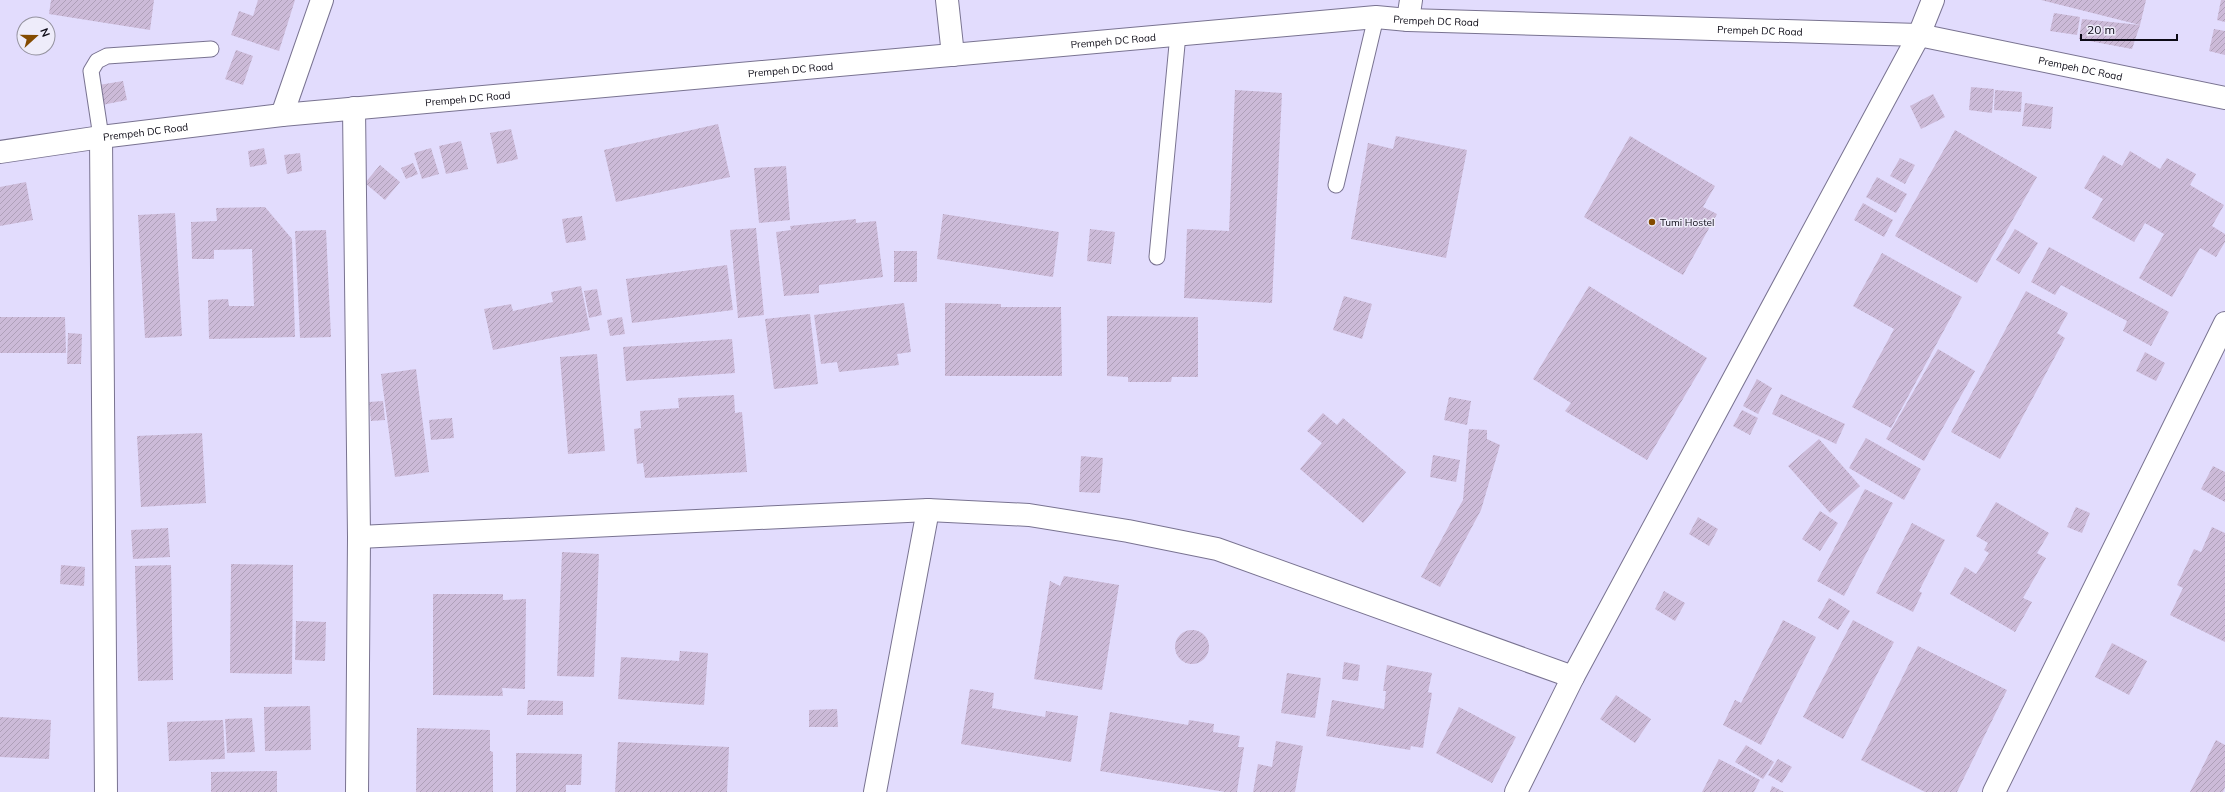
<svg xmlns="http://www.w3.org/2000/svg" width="2225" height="792" font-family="Mulish,sans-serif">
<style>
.building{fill:url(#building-hatch)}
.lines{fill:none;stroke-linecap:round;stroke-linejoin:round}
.service-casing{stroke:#797391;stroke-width:17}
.minor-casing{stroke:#797391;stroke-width:24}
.service{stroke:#fff;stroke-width:15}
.minor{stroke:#fff;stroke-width:22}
.poi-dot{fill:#844b00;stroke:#eeecfa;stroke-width:1.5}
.labels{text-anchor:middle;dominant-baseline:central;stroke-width:3;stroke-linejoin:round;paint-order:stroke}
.street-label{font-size:10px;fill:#0c0a15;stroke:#eeecfa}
.poi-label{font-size:10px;fill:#0c0a15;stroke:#eeecfa;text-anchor:start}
</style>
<defs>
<pattern id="building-hatch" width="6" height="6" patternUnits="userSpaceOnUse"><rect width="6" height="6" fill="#ccbad8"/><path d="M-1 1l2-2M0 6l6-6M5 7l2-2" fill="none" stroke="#ae9fb8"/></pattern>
</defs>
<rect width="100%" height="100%" fill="#e2dcfd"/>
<!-- building -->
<path class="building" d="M51 0H154L150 30 49 14Z
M258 0H295L279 51 231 35 239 11 253 16Z
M2041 0H2146L2140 25Z
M2221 0H2225V22L2217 20Z
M2054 13 2080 17 2077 35 2050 31Z
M2082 19 2140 25 2132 49 2079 39Z
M2214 29 2225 31V55L2209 51Z
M236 50 253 56 243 85 225 79Z
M123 81 127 100 102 105 99 85Z
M1971 87 1994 89 1992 113 1969 110Z
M1235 90 1282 93 1272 303 1184 298 1187 229 1229 231Z
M1995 90 2022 92 2021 112 1994 110Z
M1933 94 1945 117 1921 129 1910 106Z
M2025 103 2053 107 2051 129 2022 126Z
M718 124 730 177 616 202 604 150Z
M511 129 518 159 497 164 490 133Z
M1955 130 2037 177 1977 283 1895 236Z
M1396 136 1467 150 1446 258 1351 239 1368 143 1393 149Z
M1630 136 1715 186 1703 207 1717 214 1683 275 1584 217Z
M461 141 468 169 446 174 439 146Z
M264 148 267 164 250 167 248 151Z
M431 148 439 174 422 179 414 153Z
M2130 151 2160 169 2167 158 2196 174 2190 185 2224 205 2212 226 2225 234V242L2216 257 2200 248 2172 297 2139 278 2164 234 2145 223 2134 242 2092 218 2103 199 2084 188 2103 155 2122 166Z
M300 153 302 171 287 174 284 155Z
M1900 158 1915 165 1905 184 1890 176Z
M413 163 418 174 406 179 401 168Z
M380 165 400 182 385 200 365 183Z
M786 166 790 220 759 223 754 168Z
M1877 177 1907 194 1896 213 1866 197Z
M26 182 33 220 0 226V187Z
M1863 203 1893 220 1884 237 1854 220Z
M265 207 292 239 295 337 209 339 208 300 228 299 229 306H254L252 249 214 250V259H192L191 222 217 221 216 208Z
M175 213 182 336 145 338 138 215Z
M943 214 1059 232 1053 277 937 259Z
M582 216 586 240 566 243 562 219Z
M856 219V223L876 221 883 277 819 285V293L784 296 776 232 791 230 790 226Z
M756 228 764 315 738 318 730 230Z
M1090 229 1115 232 1111 264 1087 261Z
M2015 229 2038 243 2019 274 1996 260Z
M326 230 331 337 300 338 295 231Z
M2049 247 2169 312 2151 346 2123 331 2127 321 2061 285 2055 295 2031 282Z
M894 251H917V282H894Z
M1882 253 1962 297 1891 428 1852 407 1894 329 1853 306Z
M727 265 733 310 632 323 626 279Z
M581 286 590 330 493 350 484 309 511 304 513 311 553 302 551 292Z
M1589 286 1707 358 1647 460 1565 411 1571 403 1533 379Z
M597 289 602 315 589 318 584 291Z
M2026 291 2068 313 2057 333 2065 338 2000 459 1951 432Z
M1344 296 1372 304 1362 339 1333 330Z
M904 303 911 352 897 354 899 365 839 372 837 362 821 364 814 315Z
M945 303 1001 304V307H1061L1062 376H945Z
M810 314 818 384 774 389 765 319Z
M1107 316 1198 317V377H1172L1171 382H1128V377L1107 376Z
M0 317H65L66 353H0Z
M622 317 625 334 610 336 607 320Z
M68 333 82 334 81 364H67Z
M732 339 735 373 626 381 623 347Z
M1938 349 1975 371 1924 461 1886 439Z
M2145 352 2165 363 2156 381 2136 371Z
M597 354 605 451 568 454 560 357Z
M416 369 429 472 395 477 381 374Z
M1757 379 1772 388 1758 414 1743 406Z
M1781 394 1845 424 1836 444 1772 414Z
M734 395 735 413 742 412 747 472 645 478 643 463 637 464 634 429 641 428 640 411 679 408 678 398Z
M1449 397 1471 401 1467 425 1444 420Z
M383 401 385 420 371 421 369 402Z
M1742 410 1758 418 1750 435 1733 426Z
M1323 413 1337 425 1343 418 1406 472 1363 523 1300 469 1322 443 1307 431Z
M452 418 454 438 431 440 429 420Z
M1469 429 1487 430V439L1500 445 1481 510 1440 587 1421 577 1463 500Z
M202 433 206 503 141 507 137 436Z
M1866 438 1921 469 1904 500 1849 468Z
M1819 439 1860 486 1830 513 1788 466Z
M1433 455 1460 460 1456 482 1430 477Z
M1081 456 1103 458 1100 493 1079 492Z
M2213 466 2225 472V502L2201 489Z
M1865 489 1893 503 1844 596 1817 581Z
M1996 502 2049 533 2037 553 2046 558 2023 598 2032 602 2015 632 1950 594 1965 567 1976 574 1989 553 1984 550 1988 543 1976 536Z
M2076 507 2090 513 2082 533 2067 527Z
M1820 511 1838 523 1820 551 1802 539Z
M1698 517 1718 529 1709 546 1689 534Z
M1912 523 1945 540 1919 591 1922 593 1913 612 1876 593Z
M2212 527 2225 533V642L2170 615 2183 588 2177 585 2194 549 2201 552Z
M168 528 170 557 133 559 131 530Z
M562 552 599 554 594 677 557 676Z
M231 564 293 565 292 674 230 673Z
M61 565 85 567 84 586 60 584Z
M171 565 173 680 138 681 135 566Z
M1064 576 1119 585 1102 690 1034 679 1050 581 1060 586Z
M1664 591 1685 603 1675 621 1655 609Z
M433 594H503V600L526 599 525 689 502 688 503 696 433 695Z
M1829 598 1850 611 1838 630 1818 618Z
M1783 620 1816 637 1761 745 1723 725 1735 700 1741 703Z
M1853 620 1894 642 1843 739 1803 717Z
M296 621 326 622 325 661 295 660Z
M1175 647a17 17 0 1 1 34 0a17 17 0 1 1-34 0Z
M2112 643 2147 661 2129 695 2095 677Z
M1918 646 2007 690 1957 792H1925L1861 760Z
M680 651 708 653 704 705 618 699 621 657 679 661Z
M1344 662 1360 665 1358 681 1342 679Z
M1387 665 1432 673 1428 692 1432 693 1423 748 1411 746 1410 750 1326 736 1332 700 1384 709 1386 691H1383Z
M1287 673 1321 678 1315 718 1281 713Z
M970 689 994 693 992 708 1045 717 1046 711 1078 716 1071 762 961 744Z
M1616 695 1651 719 1635 743 1600 719Z
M528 700 563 701V715H527Z
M310 706 311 750 265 751 264 707Z
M1459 707 1516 737 1492 783 1436 753Z
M837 709 838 727H809V710Z
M1110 712 1188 725 1189 720 1214 724 1213 732 1240 736 1238 747H1244L1237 792H1225L1100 771Z
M0 717 51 720 49 759 0 757Z
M252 718 255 752 227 753 225 719Z
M223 720 225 759 169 761 167 722Z
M417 728 490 730V751L493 752V792H416Z
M2216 740 2225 745V787L2223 792H2190Z
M1276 741 1303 746 1295 792H1253L1258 764 1272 767Z
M618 742 729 747 727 792H615Z
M1746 745 1774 762 1763 779 1735 762Z
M516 753 582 754 581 785H566V792H516Z
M1719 759 1760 780 1754 792H1702Z
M1778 759 1792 767 1782 783 1768 775Z
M277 771V792H211V772Z
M1772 786 1784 792H1770Z"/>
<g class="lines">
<defs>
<path id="service" d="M101 137 91 71 97 61 107 56 211 49
M1336 185 1376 17
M1157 257 1178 34"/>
<g id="minor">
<path d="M947 0 953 55"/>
<path d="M1408 20 1411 0"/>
<path d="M354 108 359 537 357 792"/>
<path d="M282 115 322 0"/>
<path d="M101 137 106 792"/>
<path id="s1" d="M0 152 101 137 282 115 1376 17 1408 20 1919 35 2225 98"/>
<path d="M359 537 928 510 1029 515 1128 531 1217 549 1573 677"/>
<path d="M875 792 928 510"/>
<path d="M1516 792 1573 677 1919 35 1933 0"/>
<path d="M1994 792 2225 323"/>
</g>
</defs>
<!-- service casing -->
<use href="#service" class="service-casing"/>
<!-- minor casing -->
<use href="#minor" class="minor-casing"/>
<!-- service -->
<use href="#service" class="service"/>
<!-- minor -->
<use href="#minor" class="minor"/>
</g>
<!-- markers -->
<circle class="poi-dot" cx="1652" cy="222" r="4"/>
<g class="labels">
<!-- street labels -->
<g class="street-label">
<text stroke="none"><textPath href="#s1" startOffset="1443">Prempeh DC Road</textPath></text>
<text stroke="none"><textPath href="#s1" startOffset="1767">Prempeh DC Road</textPath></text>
<text stroke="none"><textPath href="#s1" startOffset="1119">Prempeh DC Road</textPath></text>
<text stroke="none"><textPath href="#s1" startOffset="795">Prempeh DC Road</textPath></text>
<text stroke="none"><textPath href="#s1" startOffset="2091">Prempeh DC Road</textPath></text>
<text stroke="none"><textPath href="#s1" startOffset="471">Prempeh DC Road</textPath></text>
<text stroke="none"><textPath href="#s1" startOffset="147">Prempeh DC Road</textPath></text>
</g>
<!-- poi labels -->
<g class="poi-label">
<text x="1660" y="222">Tumi Hostel</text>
</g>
</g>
<!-- north arrow -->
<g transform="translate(36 36) rotate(69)"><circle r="19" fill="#eeecfa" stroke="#94929e"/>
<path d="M0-3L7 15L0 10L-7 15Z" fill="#844b00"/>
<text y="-6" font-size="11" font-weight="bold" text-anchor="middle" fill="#0c0a15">N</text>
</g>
<!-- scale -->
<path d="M2081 34v6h96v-6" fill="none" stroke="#0c0a15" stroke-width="2"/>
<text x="2087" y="34" font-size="12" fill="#0c0a15" stroke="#eeecfa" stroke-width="3" paint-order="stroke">20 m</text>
</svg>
